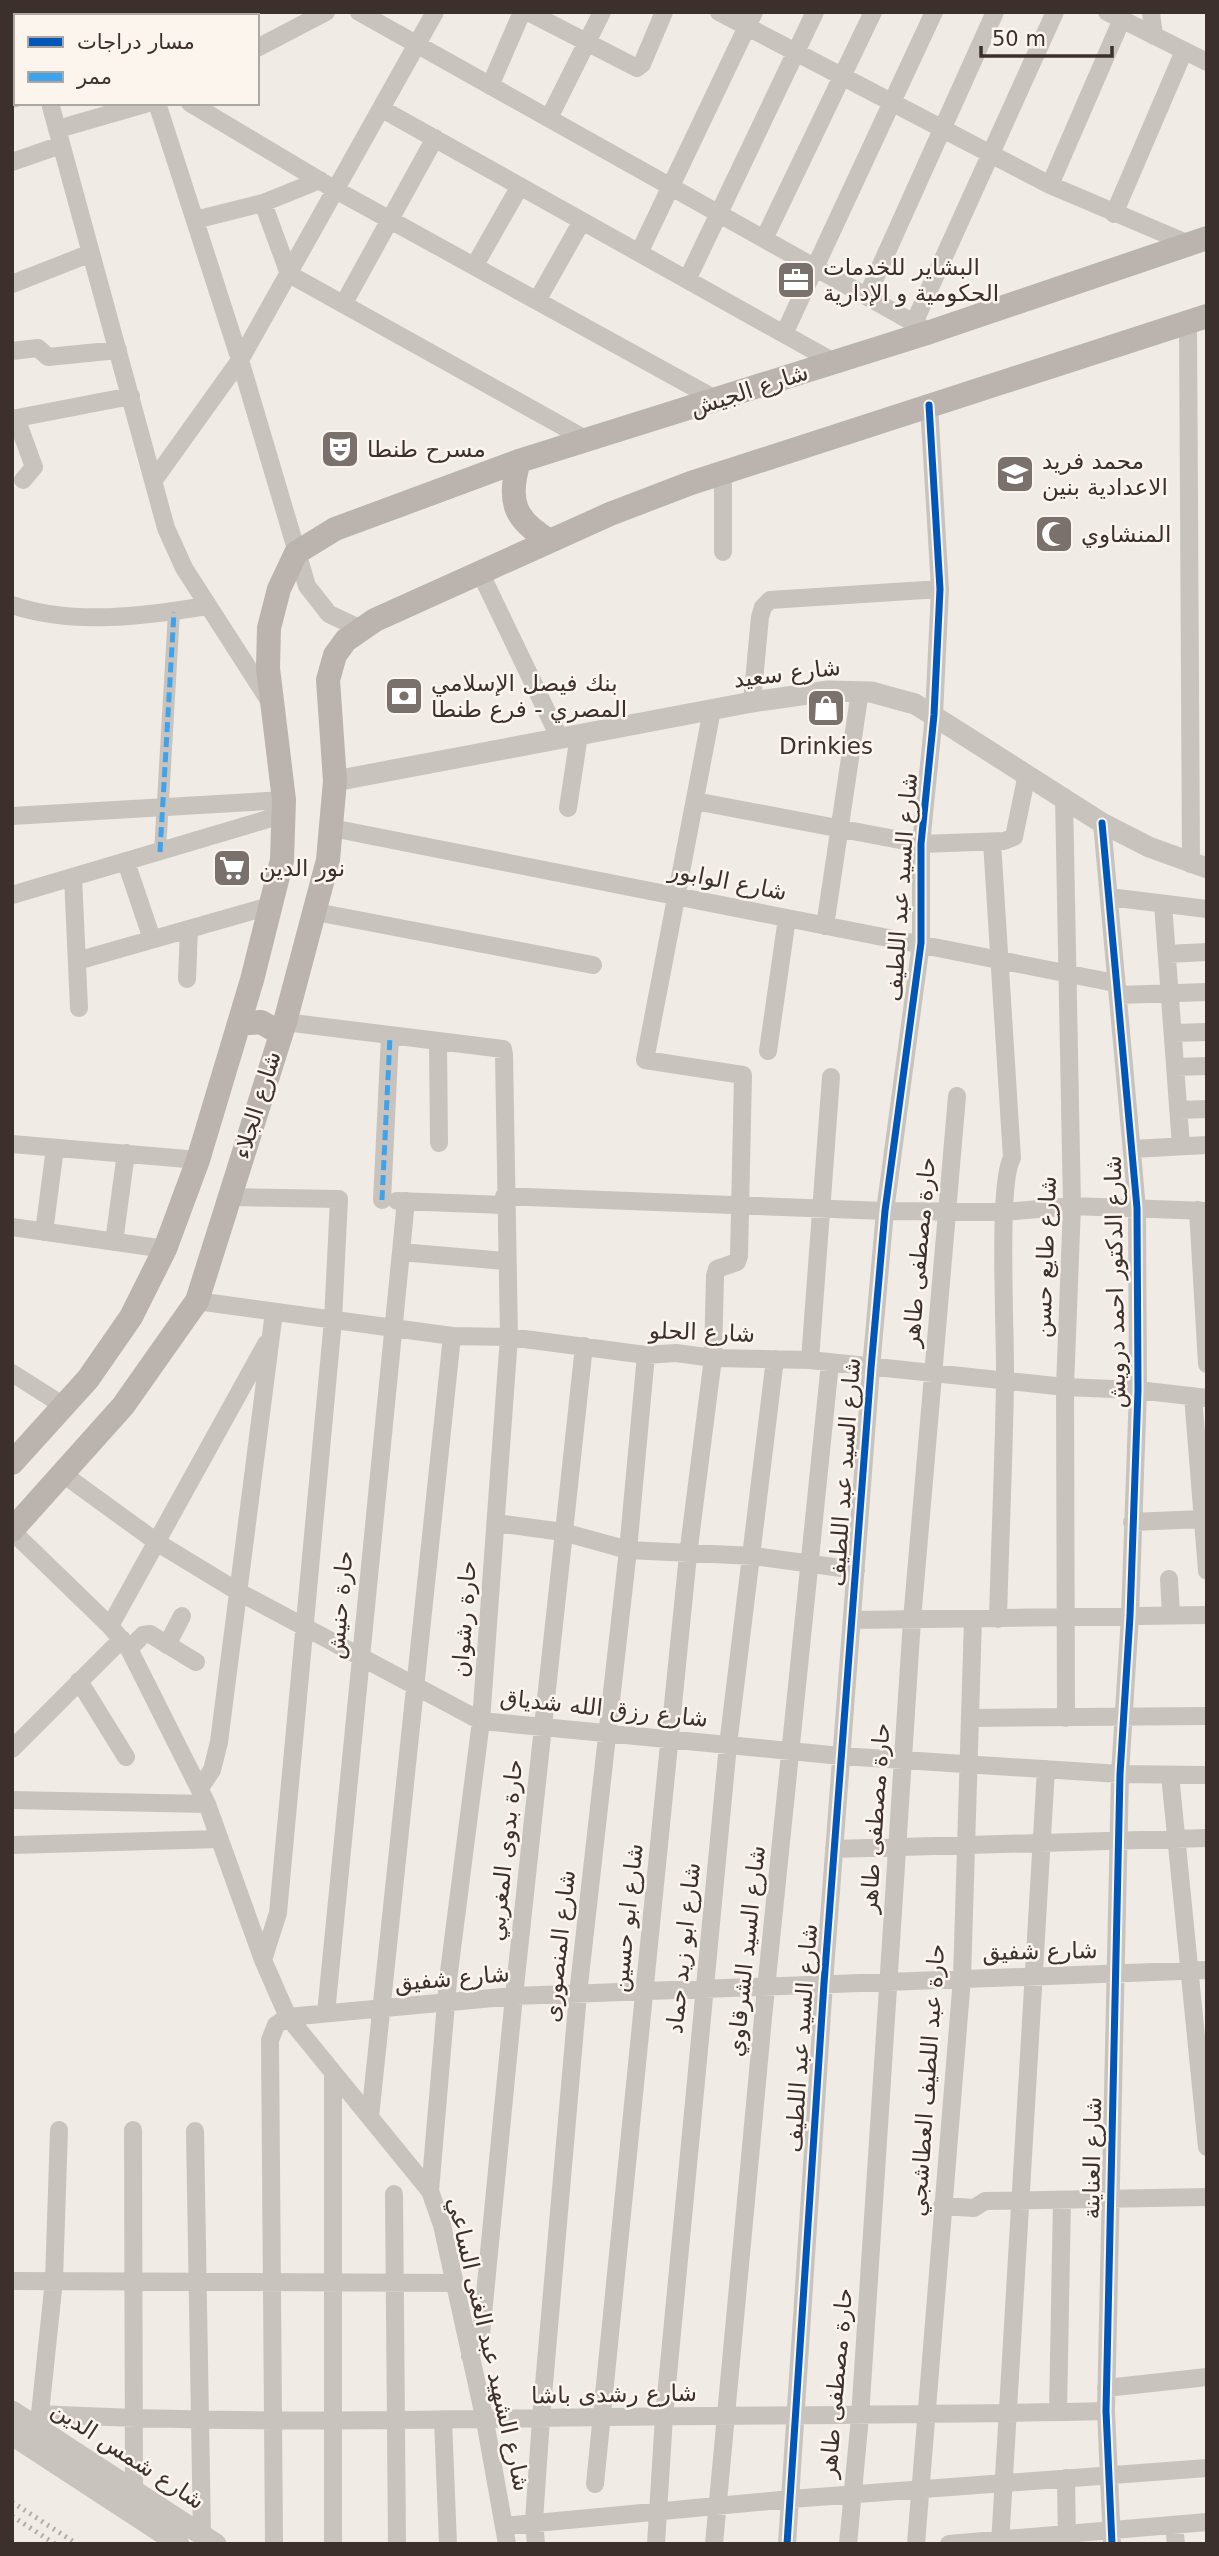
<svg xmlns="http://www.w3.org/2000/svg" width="1219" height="2556" font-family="'DejaVu Sans',Cairo,sans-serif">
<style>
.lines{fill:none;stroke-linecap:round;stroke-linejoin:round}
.pedestrian{stroke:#c9c3be;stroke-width:12}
.minor{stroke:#c9c3be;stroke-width:18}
.tertiary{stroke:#c9c3be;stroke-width:21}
.secondary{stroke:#bab3ae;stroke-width:24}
.rail{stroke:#b1aca8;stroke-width:5;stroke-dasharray:2 5;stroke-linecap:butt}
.quiet{stroke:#3fa3eb;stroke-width:5;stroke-dasharray:10 5;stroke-linecap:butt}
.cycleway-casing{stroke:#fbf5ee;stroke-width:11}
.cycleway{stroke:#0057b8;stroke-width:7}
.labels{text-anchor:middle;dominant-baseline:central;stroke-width:5;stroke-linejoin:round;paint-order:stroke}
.poi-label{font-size:23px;fill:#3b302b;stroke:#fbf5ee;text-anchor:start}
.street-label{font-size:23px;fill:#3b302b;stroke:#fbf5ee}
</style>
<rect width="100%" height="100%" fill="#f0ebe5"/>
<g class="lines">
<!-- pedestrian -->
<path class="pedestrian" d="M160 852 174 612"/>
<!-- minor -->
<path class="minor" d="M23 12 24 16
M129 12 130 16
M359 12 930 332
M528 12 637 68 642 64 664 12
M719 12 1050 185 1189 244
M1107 12 1207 62
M1151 12 1154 36
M186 16 196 12
M257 48 326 12
M12 73 16 72
M490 86 522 12
M12 99 16 98
M50 103 166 528 184 568 270 702
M157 103 240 360 307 586 329 614 361 629
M190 103 334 189 717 400
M382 109 834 362
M549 118 602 12
M58 129 148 103
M12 162 61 145
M1050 185 1122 19
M263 203 289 274 589 441
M1114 214 1184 51
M195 220 263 203 320 180
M764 239 873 12
M639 253 754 12
M475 265 520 186
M687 280 815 12
M12 284 91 253
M867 296 995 12
M538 299 582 221
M344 303 435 138
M1188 322 1191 864
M914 323 1055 12
M784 334 934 12
M12 351 38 348 48 357 118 350
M16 418 34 467 23 480
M12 419 131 396
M723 472V552
M154 480 240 360 435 12
M480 572 560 739
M12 605C74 626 145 616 207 606
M752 702 760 617 763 607 770 600 940 589
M1064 797 1072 1206 1065 1387 1066 1718
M695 801 921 844 1004 841 1014 837 1027 774
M568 808 579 735
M12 816 284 800
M1102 823 1137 1208 1138 1390 1130 1616 1120 1774 1106 2411 1112 2544
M332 828 1115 983
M992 842 1012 1158C997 1183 1006 1339 1005 1380 1004 1459 1000 1539 998 1619
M126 862 152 939
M73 877 79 1008
M12 895 285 814
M1109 897 1207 909
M1163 904 1181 1146
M316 912 593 965
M825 926 860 691
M1167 954 1207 952
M77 961 273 905
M187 979 189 929
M1118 995 1207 992
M285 1022 503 1049 504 1055 509 1337 481 1721 448 1980 430 2191
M1173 1033 1207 1032
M438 1042 439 1143
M768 1051 787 918
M1175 1067 1207 1066
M1178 1110 1207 1109
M12 1144 198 1160
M1132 1149 1207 1145
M504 1196 885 1211 1005 1212 1072 1206 1207 1211
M229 1197 339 1199 333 1320 278 1913 263 1960
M382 1200 390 1037
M397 1201 505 1205
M1198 1210 1207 1364
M12 1227 165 1249
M44 1232 55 1148
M114 1242 126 1153
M401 1252 505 1261
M197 1301 452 1336 509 1337 646 1355 676 1353 713 1358 810 1360 1065 1387 1138 1390 1207 1398
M810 1360 831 1077
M12 1373 64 1406
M1193 1396 1207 1571
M63 1474 158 1543 237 1591 481 1721 841 1756 1120 1774 1207 1775
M1132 1522 1202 1519
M496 1523 563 1532 628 1550 754 1556 856 1570
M12 1531 110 1626 129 1649 207 1804 263 1960 288 2017 430 2191 442 2225 485 2421 507 2544
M1169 1579 1171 1615
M852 1620 1207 1615
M110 1626 266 1344
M167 1645 182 1616
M129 1649 143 1635 150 1634 196 1662
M79 1681 126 1757
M970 1718 1207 1716
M12 1749 122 1639
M1170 1775 1207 2147
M200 1788 212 1770 219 1742 274 1312
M12 1800 207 1804
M12 1845 220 1839
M834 1849 1207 1838
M326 2013 406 1201
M333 2073V2544
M370 2117 452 1336
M133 2130 134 2491
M195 2131 202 2535
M394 2194 397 2544
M942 2206 974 2208 985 2201 1207 2197
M12 2281 454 2283
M470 2356 481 2335 514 1996 584 1346
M1106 2388 1207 2377
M1058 2412 1062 2200
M40 2414C227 2424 415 2420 602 2417 770 2415 938 2415 1106 2411
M443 2420 448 2544
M39 2423 54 2280 59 2130
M1066 2478 1067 2544
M595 2484 688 1555 713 1358 715 1276 717 1269 737 1262 739 1256 743 1075 645 1060 712 710
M1174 2525 1176 2544
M504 2526 791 2499 1207 2468
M274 2544 270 2040 276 2025 288 2017 514 1996 1207 1970
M536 2544 534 2521 541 2419 578 1994 628 1550 646 1355
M656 2544 664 2417 728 1745 775 1359
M714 2544 763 2018 830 1363
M787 2544 824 1983 871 1368 885 1211 921 943V844L934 715 940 589 929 405
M848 2544 860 2417 912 1620 957 1096
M916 2544 962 1978 973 1619
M949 2544 1207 2522
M1000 2544 1046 1769"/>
<!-- tertiary -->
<path class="tertiary" d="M335 781 752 702 828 691 871 692 915 704 1102 823 1149 847 1207 868
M12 2411 216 2544
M12 2435 179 2544"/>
<!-- secondary -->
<path class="secondary" d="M519 461C507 501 514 520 550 541
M239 1024 261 1022 280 1033
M12 1463 88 1379 131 1317 165 1249 198 1160 252 980 282 860 284 800 268 668 269 628 279 589 296 553 335 529 519 461 930 332 1207 238
M12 1530 123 1406 197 1301 285 1022 328 860 335 781 328 680 335 655 346 640 375 620 610 514 691 483 1207 316"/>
<!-- rail -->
<path class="rail" d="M12 2502 77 2544
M12 2516 55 2544"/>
<!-- quiet -->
<path class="quiet" d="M160 852 174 612
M382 1200 390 1037"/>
<defs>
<path id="cycleway" d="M1102 823 1137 1208 1138 1390 1130 1616 1120 1774 1106 2411 1112 2544
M787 2544 824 1983 871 1368 885 1211 921 943V844L934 715 940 589 929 405"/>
</defs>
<!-- cycleway casing -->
<use href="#cycleway" class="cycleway-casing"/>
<!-- cycleway -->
<use href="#cycleway" class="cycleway"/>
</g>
<!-- icons -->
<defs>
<symbol id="office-square" viewBox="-11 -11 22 22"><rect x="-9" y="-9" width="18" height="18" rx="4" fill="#7a716c" stroke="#fbf5ee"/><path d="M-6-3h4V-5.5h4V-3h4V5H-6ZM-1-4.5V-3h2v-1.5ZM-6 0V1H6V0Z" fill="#fff"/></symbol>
<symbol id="theatre-square" viewBox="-11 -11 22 22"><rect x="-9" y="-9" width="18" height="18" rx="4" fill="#7a716c" stroke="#fbf5ee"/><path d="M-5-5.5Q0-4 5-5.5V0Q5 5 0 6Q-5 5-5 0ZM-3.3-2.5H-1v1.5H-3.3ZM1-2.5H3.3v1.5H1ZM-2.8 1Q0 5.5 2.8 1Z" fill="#fff"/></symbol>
<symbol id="school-square" viewBox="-11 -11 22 22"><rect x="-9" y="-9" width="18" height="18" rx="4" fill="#7a716c" stroke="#fbf5ee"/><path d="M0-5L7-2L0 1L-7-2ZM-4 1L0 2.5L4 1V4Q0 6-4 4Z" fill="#fff"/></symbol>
<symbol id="mosque-square" viewBox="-11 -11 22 22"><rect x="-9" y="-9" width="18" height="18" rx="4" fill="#7a716c" stroke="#fbf5ee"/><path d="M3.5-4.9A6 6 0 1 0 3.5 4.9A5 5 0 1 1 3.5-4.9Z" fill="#fff"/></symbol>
<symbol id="bank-square" viewBox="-11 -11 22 22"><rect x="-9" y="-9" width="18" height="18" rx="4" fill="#7a716c" stroke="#fbf5ee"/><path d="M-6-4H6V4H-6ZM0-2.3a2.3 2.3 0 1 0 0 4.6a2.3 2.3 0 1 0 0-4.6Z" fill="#fff"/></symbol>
<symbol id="shop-square" viewBox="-11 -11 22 22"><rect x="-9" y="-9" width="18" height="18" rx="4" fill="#7a716c" stroke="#fbf5ee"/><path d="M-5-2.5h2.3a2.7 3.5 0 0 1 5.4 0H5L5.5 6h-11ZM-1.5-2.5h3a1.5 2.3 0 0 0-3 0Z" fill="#fff"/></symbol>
<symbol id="supermarket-square" viewBox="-11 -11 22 22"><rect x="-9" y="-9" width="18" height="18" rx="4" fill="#7a716c" stroke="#fbf5ee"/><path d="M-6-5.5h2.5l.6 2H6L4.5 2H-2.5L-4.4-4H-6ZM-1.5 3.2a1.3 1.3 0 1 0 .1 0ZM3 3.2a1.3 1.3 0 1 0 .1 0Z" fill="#fff"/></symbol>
</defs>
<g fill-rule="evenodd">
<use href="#office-square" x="774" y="258" width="44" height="44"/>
<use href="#theatre-square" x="318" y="427" width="44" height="44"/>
<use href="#school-square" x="993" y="452" width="44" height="44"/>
<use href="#mosque-square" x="1032" y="512" width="44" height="44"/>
<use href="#bank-square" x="382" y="674" width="44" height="44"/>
<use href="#shop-square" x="804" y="686" width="44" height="44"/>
<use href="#supermarket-square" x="210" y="846" width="44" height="44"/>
</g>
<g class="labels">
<!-- poi labels -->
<g class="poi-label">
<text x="823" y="267">البشاير للخدمات<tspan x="823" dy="26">الحكومية و الإدارية</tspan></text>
<text x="367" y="449">مسرح طنطا</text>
<text x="1042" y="461">محمد فريد<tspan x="1042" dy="26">الاعدادية بنين</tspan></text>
<text x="1081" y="534">المنشاوي</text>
<text x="431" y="683">بنك فيصل الإسلامي<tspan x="431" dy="26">المصري - فرع طنطا</tspan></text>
<text x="826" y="746" text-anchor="middle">Drinkies</text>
<text x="259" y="868">نور الدين</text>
</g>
<!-- street labels -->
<g class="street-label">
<text transform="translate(749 390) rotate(-18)">شارع الجيش</text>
<text transform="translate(787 673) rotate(-7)">شارع سعيد</text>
<text transform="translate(728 881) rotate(11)">شارع الوابور</text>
<text transform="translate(901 887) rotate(-86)">شارع السيد عبد اللطيف</text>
<text transform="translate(257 1105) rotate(-73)">شارع الجلاء</text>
<text transform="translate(919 1252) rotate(-85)">حارة مصطفى طاهر</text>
<text transform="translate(1045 1257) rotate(-88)">شارع طايع حسن</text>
<text transform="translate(1115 1282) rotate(-91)">شارع الدكتور احمد درويش</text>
<text transform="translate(702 1332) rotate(2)">شارع الحلو</text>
<text transform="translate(844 1472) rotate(-86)">شارع السيد عبد اللطيف</text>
<text transform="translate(340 1605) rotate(-85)">حارة حنيش</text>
<text transform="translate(464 1619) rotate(-86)">حارة رشوان</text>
<text transform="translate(604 1708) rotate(6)">شارع رزق الله شدياق</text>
<text transform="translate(875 1818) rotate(-86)">حارة مصطفى طاهر</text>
<text transform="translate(505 1850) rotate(-84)">حارة بدوى المغربي</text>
<text transform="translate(627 1918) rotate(-84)">شارع ابو حسين</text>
<text transform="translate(559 1946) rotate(-84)">شارع المنصورى</text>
<text transform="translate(683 1948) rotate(-84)">شارع ابو زيد حماد</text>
<text transform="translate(746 1951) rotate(-84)">شارع السيد الشرقاوي</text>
<text transform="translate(1040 1951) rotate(-1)">شارع شفيق</text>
<text transform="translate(452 1978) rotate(-5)">شارع شفيق</text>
<text transform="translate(801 2038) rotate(-86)">شارع السيد عبد اللطيف</text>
<text transform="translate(927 2080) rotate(-86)">حارة عبد اللطيف العطاشجي</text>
<text transform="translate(1092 2158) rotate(-89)">شارع العناينة</text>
<text transform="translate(489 2344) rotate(77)">شارع الشهيد عبد الغنى الساعي</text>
<text transform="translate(836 2383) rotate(-85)">حارة مصطفى طاهر</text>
<text transform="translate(614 2394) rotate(-1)">شارع رشدى باشا</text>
<text transform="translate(128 2455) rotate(33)">شارع شمس الدين</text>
</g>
</g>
<!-- border -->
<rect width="1219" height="2556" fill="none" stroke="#3b302b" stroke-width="28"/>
<!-- legend -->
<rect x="14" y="14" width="245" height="91" fill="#fbf5ee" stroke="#aea6a0" stroke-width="2"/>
<rect x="28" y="37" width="35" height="10" fill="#0057b8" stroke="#aea6a0" stroke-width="2"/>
<text x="77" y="49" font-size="21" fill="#3b302b">مسار دراجات</text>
<rect x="28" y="72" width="35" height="10" fill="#3fa3eb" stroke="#aea6a0" stroke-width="2"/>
<text x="77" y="84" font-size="21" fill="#3b302b">ممر</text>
<!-- scale -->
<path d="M981 46v10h131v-10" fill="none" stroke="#3b302b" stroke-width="3.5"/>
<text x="992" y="46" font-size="21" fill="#3b302b" stroke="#fbf5ee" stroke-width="5" paint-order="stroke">50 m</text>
</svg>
